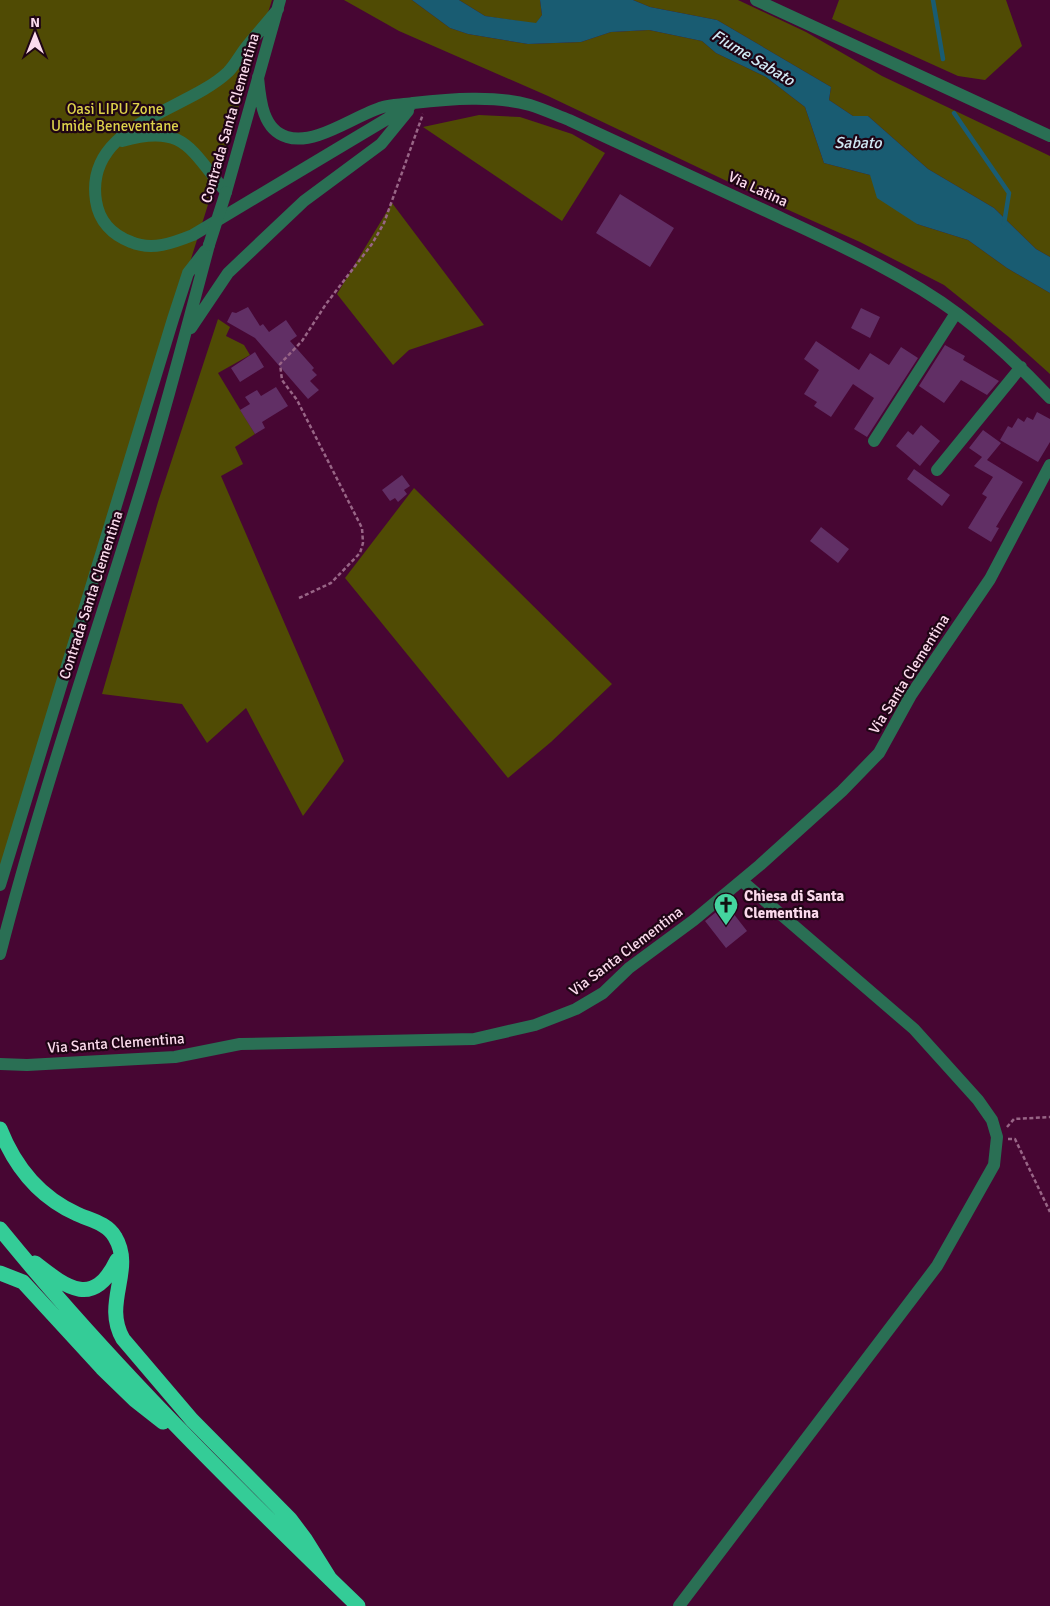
<svg xmlns="http://www.w3.org/2000/svg" width="1050" height="1606" font-family="Signika,sans-serif">
<style>
.green{fill:#504b04}
.water{fill:#195c72}
.lines{fill:none;stroke-linecap:round;stroke-linejoin:round}
.stream{stroke:#195c72;stroke-width:4.5}
.building{fill:#612f65}
.path{stroke:#986586;stroke-width:2.5;stroke-dasharray:4 2.5;stroke-linecap:butt}
.minor{stroke:#2a6f54;stroke-width:12}
.highway{stroke:#34cc97;stroke-width:15}
.minor-bridge{stroke:#2a6f54;stroke-width:12}
.labels{text-anchor:middle;dominant-baseline:central;stroke-width:4.5;stroke-linejoin:round;paint-order:stroke}
.park-label{font-size:15px;fill:#ddd24a;stroke:#1f0515}
.street-label{font-size:15px;fill:#fbdaec;stroke:#1f0515}
.poi-label{font-size:15px;font-weight:bold;fill:#fbdaec;stroke:#1f0515;text-anchor:start}
.water-label{font-size:16px;font-style:italic;fill:#d0e9f4;stroke:#1f0515}
</style>
<rect width="100%" height="100%" fill="#470633"/>
<!-- green -->
<path class="green" d="M0 0H272L60 678 0 884Z
M344 0H412L450 28 468 34 528 44 581 42 611 32 649 30 702 41 716 53 766 77 805 107 824 163 870 175 917 224 968 240 1007 268 1050 293V374L1010 338 944 285 860 242 775 204 548 96 399 31Z
M459 0H540L542 15 536 24 485 16Z
M633 0H738L806 32 882 76 1050 156V257L1036 249 994 208 928 169 868 116H853L829 100 831 87 717 20 650 7Z
M839 0H1006L1022 46 985 80 958 76 832 19Z
M479 115 520 117 572 134 605 153 562 221 423 127Z
M392 203 484 325 409 350 393 365 337 294Z
M218 319 230 327 226 336 244 345 250 355 218 373 255 434 235 447 243 464 221 476 344 761 303 816 246 708 207 743 182 704 102 694 158 502Z
M414 488 612 684 551 742 508 778 345 578Z"/>
<!-- water -->
<path class="water" d="M412 0H459L485 16 536 23 542 15 540 0H633L650 7 717 20 831 87 829 100 853 116H868L928 169 994 208 1036 249 1050 257V293L1007 268 968 240 917 224 877 198 870 175 824 163 805 107 766 77 716 53 702 41 649 30 611 32 581 42 528 44 468 34 450 28Z"/>
<g class="lines">
<!-- stream -->
<path class="stream" d="M933 0 943 59
M954 113 1009 193 1004 224"/>
</g>
<!-- building -->
<path class="building" d="M620 194 674 228 650 267 596 233Z
M248 307 260 326 263 324 269 332 286 320 297 336 290 341 314 368 312 370 317 375 310 381 319 390 308 399 255 338 227 322 232 312 236 313Z
M861 308 880 317 870 338 851 328Z
M816 341 859 370 870 353 889 365 901 347 918 358 867 437 854 429 874 398 853 384 831 417 814 406 817 402 804 394 819 370 804 359Z
M945 345 965 356 963 360 999 381 987 395 961 380 944 403 919 386Z
M255 352 264 367 240 382 231 368Z
M276 387 288 406 262 422 265 428 255 434 240 410 250 404 245 397 257 390 261 396Z
M1037 412 1050 419V442L1038 462 1000 440 1008 426 1012 428 1018 418 1024 422 1027 417 1033 420Z
M921 425 940 441 920 466 896 446 908 431 913 435Z
M983 430 1001 443 987 460 1023 482 996 527 999 528 991 542 968 528 987 497 982 494 993 477 974 466 982 457 969 448Z
M914 469 950 495 942 506 907 479Z
M402 475 410 486 404 490 407 494 398 502 395 498 390 501 382 490Z
M821 527 849 549 838 563 810 541Z
M726 904 747 931 726 948 705 921Z"/>
<g class="lines">
<!-- path -->
<path class="path" d="M299 598 331 583 360 553 363 543 362 528 297 400 282 380 280 364 302 341 326 304 372 244 384 223 423 114
M1007 1127 1014 1119 1050 1117
M1008 1139H1015L1050 1212"/>
<!-- minor -->
<path class="minor" d="M756 0 1050 136
M278 9C267 23 255 36 244 50 239 57 234 66 228 72 186 112 84 124 96 201 99 221 112 235 131 242 152 251 173 243 193 235L412 104
M258 77C260 98 262 130 287 137 316 146 355 115 383 107 392 104 403 105 413 103 449 99 495 95 530 105 543 109 556 115 569 120 639 152 709 184 779 217 839 245 904 274 958 314 991 339 1021 367 1050 398
M122 141C184 123 190 149 226 192
M226 192 280 0
M191 328 228 273 304 201 381 144 408 111
M874 441 956 313
M937 470 1021 367
M0 885 173 319 188 273 205 251
M0 954C37 810 85 669 129 528 159 434 184 339 209 245
M0 1064 27 1065 175 1057 240 1044 474 1039 535 1025 576 1009 603 993 629 968 694 920 760 865 842 791 879 753 911 695 990 579 1050 465
M679 1606 937 1266 994 1165 997 1137 992 1120 978 1100 914 1029 742 881"/>
<!-- highway -->
<path class="highway" d="M0 1129C15 1167 39 1197 77 1214 90 1220 107 1223 115 1237 135 1270 102 1303 123 1339L192 1420 290 1519 305 1539 330 1579
M0 1229C109 1363 234 1486 358 1606
M35 1263C68 1289 94 1308 117 1260
M0 1273 23 1282 102 1368 135 1400 163 1422"/>
<!-- minor-bridge -->
<path class="minor-bridge" d="M209 245 226 192"/>
</g>
<!-- icons -->
<defs>
<symbol id="church-pin" viewBox="-11 -11 22 30"><path d="M0 17L-7.5 6A9.5 9.5 0 1 1 7.5 6Z" fill="#44d49f" stroke="#1f0515"/><path d="M-1.2-6h2.4v3.5h3.3v2.4h-3.3V6h-2.4V-.1h-3.3v-2.4h3.3Z" fill="#111"/></symbol>
</defs>
<g fill-rule="evenodd">
<use href="#church-pin" x="712" y="891" width="28" height="38"/>
</g>
<g class="labels">
<!-- park labels -->
<g class="park-label">
<text x="115" y="109">Oasi LIPU Zone<tspan x="115" dy="17">Umide Beneventane</tspan></text>
</g>
<!-- street labels -->
<g class="street-label">
<text transform="translate(230 118) rotate(-74)">Contrada Santa Clementina</text>
<text transform="translate(758 189) rotate(25)">Via Latina</text>
<text transform="translate(91 595) rotate(-72)">Contrada Santa Clementina</text>
<text transform="translate(909 674) rotate(-58)">Via Santa Clementina</text>
<text transform="translate(626 951) rotate(-37)">Via Santa Clementina</text>
<text transform="translate(116 1043) rotate(-4)">Via Santa Clementina</text>
</g>
<!-- poi labels -->
<g class="poi-label">
<text x="744" y="896">Chiesa di Santa<tspan x="744" dy="17">Clementina</tspan></text>
</g>
<!-- water labels -->
<g class="water-label">
<text transform="translate(753 58) rotate(31)">Fiume Sabato</text>
<text x="858" y="143">Sabato</text>
</g>
</g>
<!-- north arrow -->
<g transform="translate(35 35)" stroke="#1f0515" stroke-width="4" paint-order="stroke">
<path d="M0-4L9 19L0 12L-9 19Z" fill="#fbdaec"/>
<text y="-8" font-size="14" font-weight="bold" text-anchor="middle" fill="#fbdaec">N</text>
</g>
</svg>
